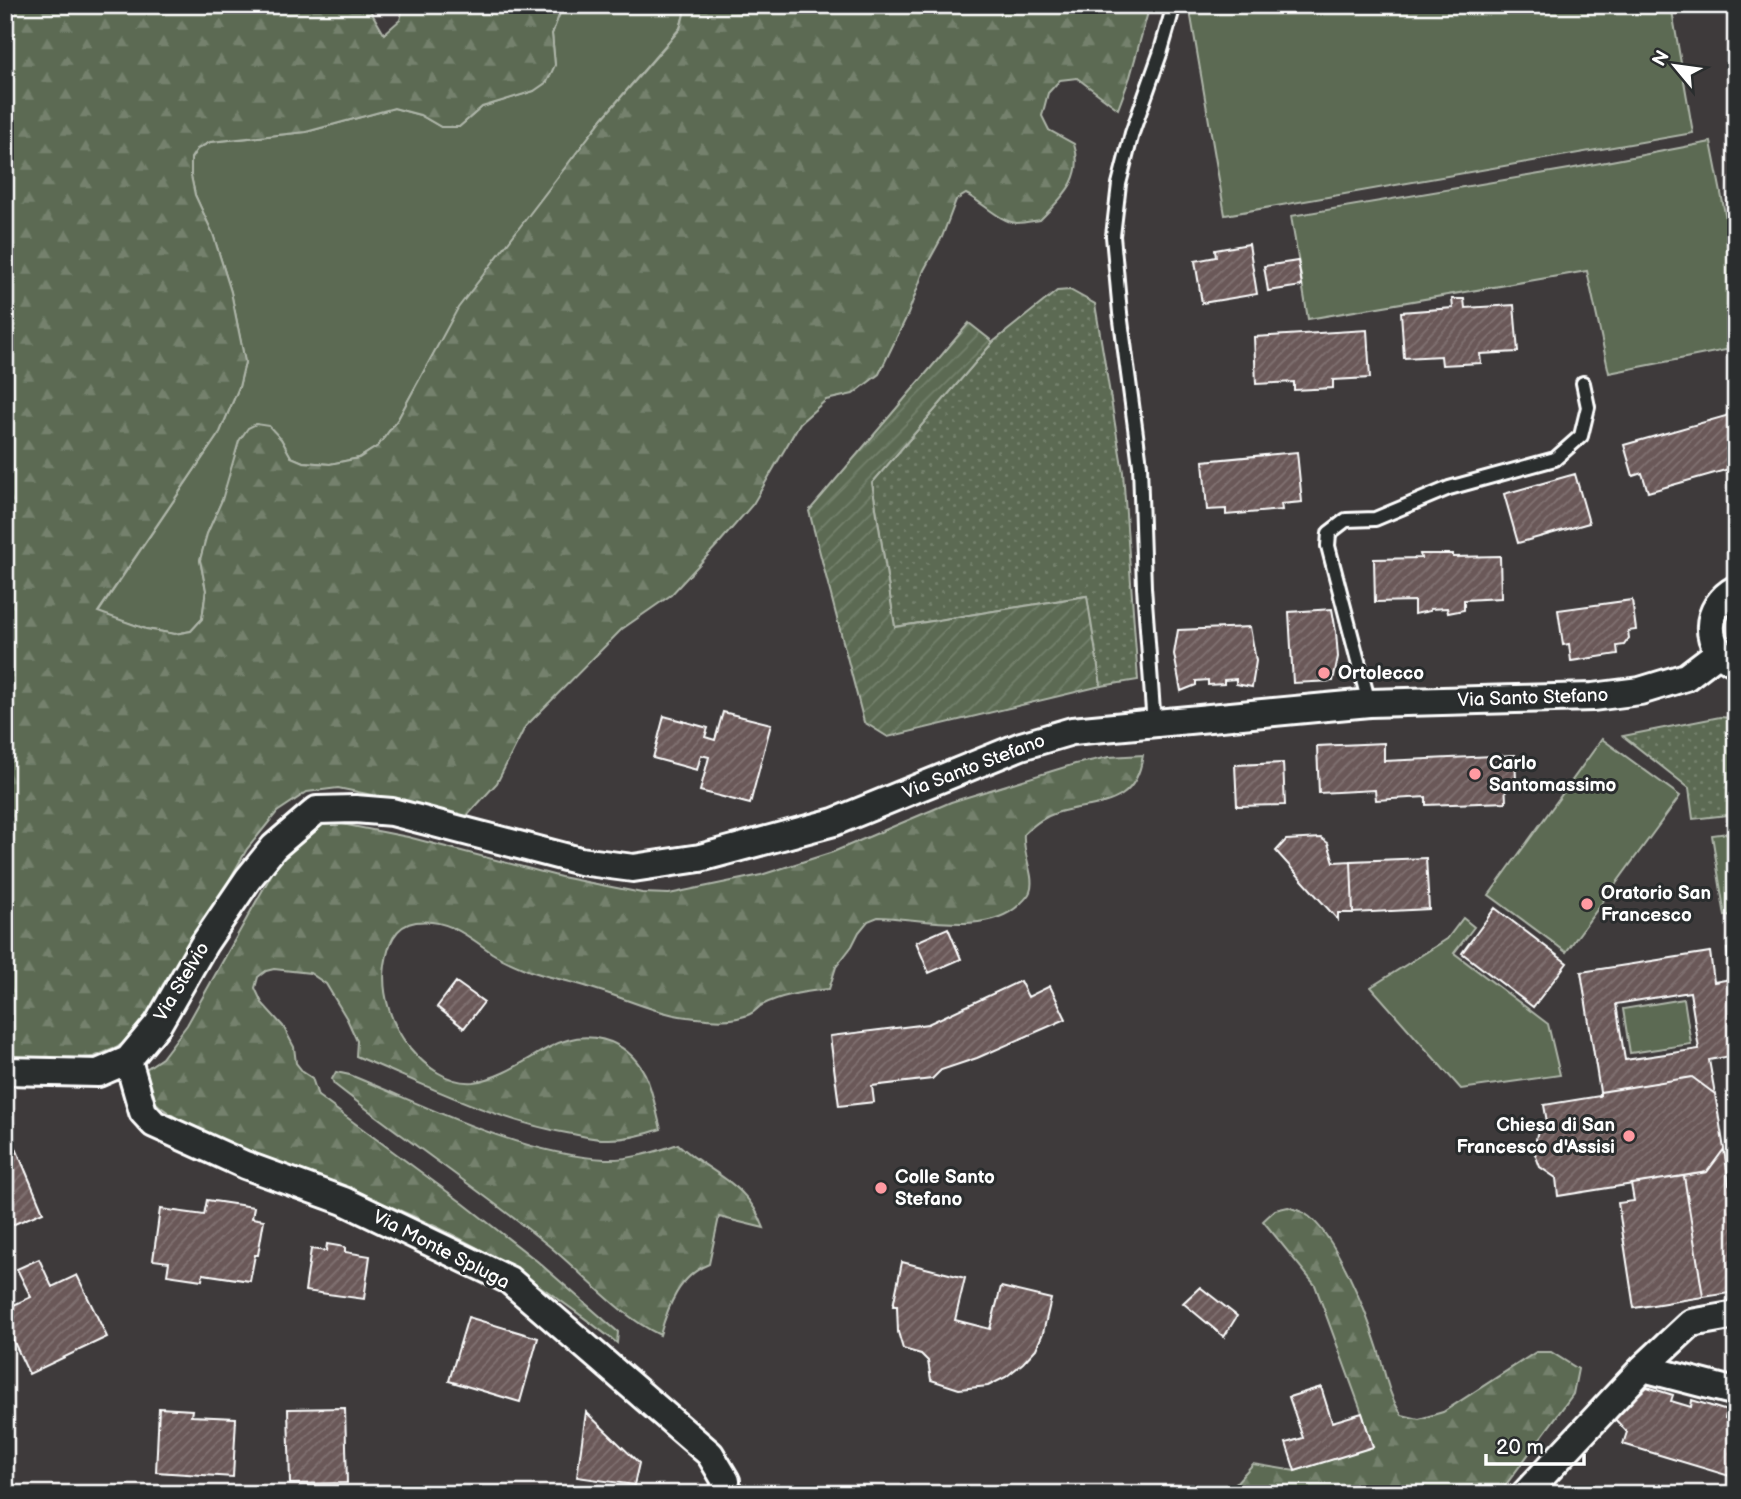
<svg xmlns="http://www.w3.org/2000/svg" width="1741" height="1499" font-family="'Balsamiq Sans',sans-serif">
<style>
.grass{fill:#5c6b53;stroke:#aeb5a9;stroke-width:2}
.forest{fill:url(#forest-firs);stroke:#aeb5a9;stroke-width:2}
.park{fill:url(#park-dots);stroke:#aeb5a9;stroke-width:2}
.garden{fill:url(#garden-furrows);stroke:#aeb5a9;stroke-width:2}
.building{fill:url(#building-hatch);stroke:#fff;stroke-width:2;fill-rule:evenodd}
.lines{fill:none;stroke-linecap:round;stroke-linejoin:round}
.lane-casing{stroke:#fff;stroke-width:18}
.street-casing{stroke:#fff;stroke-width:32}
.lane{stroke:#2a2d2e;stroke-width:12}
.street{stroke:#2a2d2e;stroke-width:26}
.poi-dot{fill:#ff9aa2;stroke:#2a2d2e;stroke-width:2.5}
.labels{text-anchor:middle;dominant-baseline:central;stroke-width:6;stroke-linejoin:round;paint-order:stroke}
.poi-label{font-size:19px;font-weight:bold;fill:#fff;stroke:#2a2d2e;text-anchor:start}
.street-label{font-size:19px;fill:#fff;stroke:#2a2d2e}
</style>
<defs>
<pattern id="forest-firs" width="22" height="20" patternUnits="userSpaceOnUse" patternTransform="scale(1.75)"><rect width="22" height="20" fill="#5c6b53"/><path d="M5 1l3.5 6h-7zM16 11l3.5 6h-7z" fill="#74816d"/></pattern>
<pattern id="park-dots" width="8" height="8" patternUnits="userSpaceOnUse" patternTransform="scale(1.75)"><rect width="8" height="8" fill="#5c6b53"/><path d="M2 2h.1M6 6h.1" fill="none" stroke="#74816d" stroke-width="1.8" stroke-linecap="round"/></pattern>
<pattern id="garden-furrows" width="10" height="10" patternUnits="userSpaceOnUse" patternTransform="scale(1.75)"><rect width="10" height="10" fill="#5c6b53"/><path d="M-1 1l2-2M0 10L10 0M9 11l2-2" fill="none" stroke="#74816d"/></pattern>
<pattern id="building-hatch" width="6" height="6" patternUnits="userSpaceOnUse" patternTransform="scale(1.75)"><rect width="6" height="6" fill="#6b5959"/><path d="M-1 1l2-2M0 6l6-6M5 7l2-2" fill="none" stroke="#817272"/></pattern>
</defs>
<rect width="100%" height="100%" fill="#3e3a3b"/>
<filter id="ink" filterUnits="userSpaceOnUse"><feTurbulence type="fractalNoise" baseFrequency=".0143" numOctaves="2"/><feDisplacementMap in="SourceGraphic" scale="14" xChannelSelector="R" yChannelSelector="G"/><feConvolveMatrix kernelMatrix="1 2 1 2 8 2 1 2 1" color-interpolation-filters="sRGB"/></filter>
<g filter="url(#ink)">
<!-- grass -->
<path class="grass" d="M575 5H684V14L680 28 603 118 531 214 435 351 398 419 378 446 359 458 330 464 303 462 291 457 281 439 222 500 207 534 200 560 206 590 202 619 191 631 175 634 146 629 98 613 220 432 239 387 245 363 231 292 213 234 195 195 191 176V159L197 149 210 142 306 132 394 108 420 115 441 127H459L482 107 534 91 555 65 552 34 561 10Z
M1189 5H1671L1693 133 1225 215Z
M1711 142 1736 270V348L1609 373 1587 271 1308 319 1291 216 1569 169Z
M1602 739 1680 796 1566 952 1489 895Z
M1736 832V914L1725 916 1712 835Z
M1463 918 1474 927 1454 953 1548 1024 1560 1075 1461 1089 1371 987 1447 939Z
M1684 999 1691 1044 1630 1053 1623 1009Z"/>
<!-- forest -->
<path class="forest" d="M5 5H367L384 34 400 20 404 5H575L561 10 552 34 555 65 547 82 534 91 482 107 459 127H441L420 115 394 108 306 132 210 142 197 149 191 158V176L195 195 213 234 231 292 245 362 239 387 220 432 98 612 146 629 175 634 191 631 202 619 206 590 200 560 207 534 222 500 239 441 248 428 256 424 269 426 281 439 291 457 303 462 330 464 359 458 378 446 398 419 458 308 603 118 680 29 684 14V5H1150L1130 77 1118 109 1077 78 1060 80 1048 93 1042 116 1049 130 1074 144C1085 179 1062 197 1040 220 1033 221 1024 223 1017 223 1000 222 982 202 966 194L956 200 942 237 924 270 908 314 879 374 853 394 826 400 800 423 753 504 720 542 671 595 622 629 525 727 497 783 465 818 416 804 338 788 307 792 277 812 247 849 213 909 138 1033 116 1048 93 1057 65 1061 5 1062Z
M1143 755C1135 810 1097 801 1056 813 1043 817 1034 825 1024 834 1022 855 1036 876 1030 892 1028 897 1023 901 1019 905 986 936 921 918 878 917L868 921 859 932 852 946 836 967 829 989C806 992 783 994 762 1005 758 1007 755 1012 750 1014 731 1023 707 1019 687 1017 655 1013 622 997 591 988 571 981 550 978 530 971 517 966 503 960 492 953 468 936 447 918 416 922 394 925 388 946 385 965 381 994 391 1025 410 1048 425 1066 448 1084 473 1082 500 1079 527 1059 550 1047 585 1028 625 1037 645 1074 653 1091 656 1111 661 1129 644 1135 627 1139 609 1139 597 1140 584 1136 572 1134 496 1121 426 1085 356 1056L357 1041 347 1019 326 984 310 973 274 969 266 971 258 977 255 988 262 1003 283 1026 294 1047 296 1063 303 1072 312 1078 318 1096 464 1204 537 1261 618 1332 617 1343C558 1297 507 1261 439 1228 368 1193 290 1173 218 1138 197 1128 171 1118 154 1101 148 1094 146 1080 143 1071L162 1058 187 1025 275 868 300 838 319 825 337 823 408 837 561 877 642 893 669 894 761 875 833 852 951 802 1075 764 1109 757Z
M336 1072 350 1075C429 1107 519 1154 605 1159 630 1160 655 1152 678 1144 712 1176 746 1180 764 1228L719 1217 709 1264C679 1276 668 1306 660 1335 617 1314 585 1275 548 1245 479 1189 404 1139 334 1084L332 1079Z
M1288 1207C1293 1209 1299 1210 1304 1213 1335 1231 1367 1314 1378 1349 1385 1372 1388 1395 1402 1415L1419 1419 1443 1412 1536 1352H1551L1578 1369 1573 1394 1499 1494H1202L1235 1484 1253 1464 1295 1471 1373 1446 1362 1413 1315 1285 1263 1221 1275 1210Z"/>
<!-- park -->
<path class="park" d="M1070 290 1095 304 1123 472 1138 680 1101 686 1086 596 895 627 872 483 993 342 1057 291Z
M1720 717 1731 718 1736 721V814L1693 819 1689 788 1623 736Z"/>
<!-- garden -->
<path class="garden" d="M969 323 993 342 872 483 895 627 1087 596 1101 686 888 737 864 722 809 511Z"/>
<!-- building -->
<path class="building" d="M1249 244 1257 294 1202 303 1195 261 1216 257 1215 250Z
M1298 261 1302 286 1268 291 1264 266Z
M1452 299H1464L1465 308 1514 305 1518 352 1480 354 1481 363 1442 365 1441 356 1404 358 1401 312 1453 308Z
M1367 330 1370 378 1333 380V388L1294 390V382L1256 384 1254 337Z
M1736 403V467L1648 492 1642 473 1633 476 1624 445 1726 416Z
M1297 452 1302 502 1281 504 1282 510 1226 515V509L1207 510 1203 461Z
M1575 474 1589 523 1518 543 1504 494Z
M1420 554H1453V557L1500 556 1501 598 1464 600V610L1448 613 1447 608 1430 609V611L1414 614V601L1375 602 1374 559 1421 558Z
M1632 600 1636 630 1628 631 1629 638 1624 645 1617 646 1618 654 1571 661 1569 644 1563 645 1558 610Z
M1332 609 1336 632 1338 657 1333 681 1293 683 1289 612Z
M1250 627 1256 661 1252 687 1236 684V679L1224 680V684L1208 685V680L1196 681V685L1181 691 1174 654 1178 630Z
M723 712 771 724 750 804 700 791 709 757 701 755 697 770 653 758 664 716 708 728 705 737 715 740Z
M1384 743V761L1515 755 1516 780H1505L1506 802 1426 805V797L1376 800 1375 790 1319 793 1317 746Z
M1283 763 1285 805 1237 806 1235 765Z
M1321 838 1328 843 1334 862 1351 861 1353 913H1338V920L1276 851 1286 840Z
M1426 858 1429 909 1353 913 1351 861Z
M1495 908 1567 963 1533 1007 1462 953Z
M948 928 961 959 929 973 916 942Z
M1736 948V1055L1709 1060 1715 1094 1692 1077 1600 1092 1581 972 1710 952 1714 982 1731 979 1727 949ZM1690 992 1699 1049 1625 1060 1616 1004Z
M1020 981 1028 997 1050 986 1066 1019 977 1058 941 1070 932 1079 872 1086 874 1102 839 1106 830 1036 928 1024Z
M456 982 484 1002 464 1028 437 1007Z
M1692 1077 1715 1094 1724 1149 1707 1172 1558 1196 1556 1178 1540 1167 1534 1151 1537 1134 1547 1122 1544 1105 1600 1096V1092Z
M15 1146 43 1212 5 1228V1150Z
M1724 1149 1729 1184 1736 1183V1292L1703 1297 1684 1176 1707 1172Z
M1684 1176 1703 1297 1634 1308 1618 1203 1634 1201 1631 1184Z
M207 1200 254 1207 252 1218 264 1220 258 1255H255L250 1281 203 1274 202 1280 167 1275 169 1262 153 1260 160 1209 204 1215Z
M327 1244 345 1247V1252L370 1256 364 1299 305 1291 311 1249 326 1251Z
M39 1259 52 1287 77 1275 107 1337 29 1374 5 1323V1309L31 1297 17 1269Z
M902 1262 965 1278 955 1320 990 1329 1001 1287 1051 1299 1043 1333 1036 1349 1023 1363 1006 1377 988 1386 959 1389 931 1380 928 1361 921 1354 903 1349 898 1332 897 1306H893Z
M1200 1287 1237 1316 1224 1337 1183 1303Z
M468 1317 538 1338 520 1402 449 1381Z
M1321 1387 1332 1422 1362 1413 1373 1447 1295 1471 1286 1443 1303 1438 1289 1397Z
M1647 1387 1673 1395 1671 1401 1691 1407 1692 1400 1727 1411 1725 1418 1736 1421V1478L1623 1444 1627 1432 1613 1417Z
M159 1408 192 1410 191 1416 236 1418 233 1477 156 1472Z
M345 1408 347 1483 290 1484 288 1409Z
M586 1412 639 1463 634 1485 577 1477Z"/>
<g class="lines">
<defs>
<path id="lane" d="M1369 703 1328 546 1329 533 1346 520 1375 519 1449 488 1555 459 1581 436 1588 407 1583 383
M1154 725 1144 587 1140 465 1120 313 1113 236 1119 184 1132 133 1160 54 1174 5"/>
<path id="street" d="M1736 589C1704 606 1701 648 1736 663
M128 1060 143 1112 154 1124 245 1165 344 1201 509 1280 710 1454 726 1481 723 1494
M5 1071 98 1073 128 1060 158 1024 204 944 248 879 274 847 317 810 355 809 392 812 580 861 633 868 700 858 834 822 1021 746 1072 731 1369 703 1593 697 1640 691 1686 677 1719 652
M1643 1368 1736 1392
M1525 1494 1643 1368 1691 1323 1736 1315"/>
</defs>
<!-- lane casing -->
<use href="#lane" class="lane-casing"/>
<!-- street casing -->
<use href="#street" class="street-casing"/>
<!-- lane -->
<use href="#lane" class="lane"/>
<!-- street -->
<use href="#street" class="street"/>
</g>
</g>
<!-- markers -->
<g class="poi-dot">
<circle cx="1324" cy="673" r="7"/>
<circle cx="1475" cy="774" r="7"/>
<circle cx="1587" cy="904" r="7"/>
<circle cx="1629" cy="1136" r="7"/>
<circle cx="881" cy="1188" r="7"/>
</g>
<g class="labels">
<!-- poi labels -->
<g class="poi-label">
<text x="1338" y="673">Ortolecco</text>
<text x="1489" y="763">Carlo<tspan x="1489" dy="22">Santomassimo</tspan></text>
<text x="1601" y="893">Oratorio San<tspan x="1601" dy="22">Francesco</tspan></text>
<text x="1615" y="1125" text-anchor="end">Chiesa di San<tspan x="1615" dy="22">Francesco d'Assisi</tspan></text>
<text x="895" y="1177">Colle Santo<tspan x="895" dy="22">Stefano</tspan></text>
</g>
<!-- street labels -->
<g class="street-label">
<text transform="translate(1533 698) rotate(-2)">Via Santo Stefano</text>
<text transform="translate(974 767) rotate(-21)">Via Santo Stefano</text>
<text transform="translate(182 982) rotate(-59)">Via Stelvio</text>
<text transform="translate(441 1250) rotate(27)">Via Monte Spluga</text>
</g>
</g>
<!-- margin -->
<rect width="1741" height="1499" fill="none" stroke="#2a2d2e" stroke-width="28"/>
<rect x="14" y="14" width="1713" height="1471" fill="none" stroke="#fff" stroke-width="2.5" filter="url(#ink)"/>
<!-- north arrow -->
<g transform="translate(1675 66) rotate(299)" stroke="#2a2d2e" stroke-width="5" paint-order="stroke">
<path d="M0-5L12 26L0 18L-12 26Z" fill="#ffffff"/>
<text y="-10" font-size="19" font-weight="bold" text-anchor="middle" fill="#ffffff">N</text>
</g>
<!-- scale -->
<path d="M1486 1454v10h98v-10" fill="none" stroke="#ffffff" stroke-width="3.5"/>
<text x="1496" y="1454" font-size="21" fill="#ffffff" stroke="#2a2d2e" stroke-width="5" paint-order="stroke">20 m</text>
</svg>
